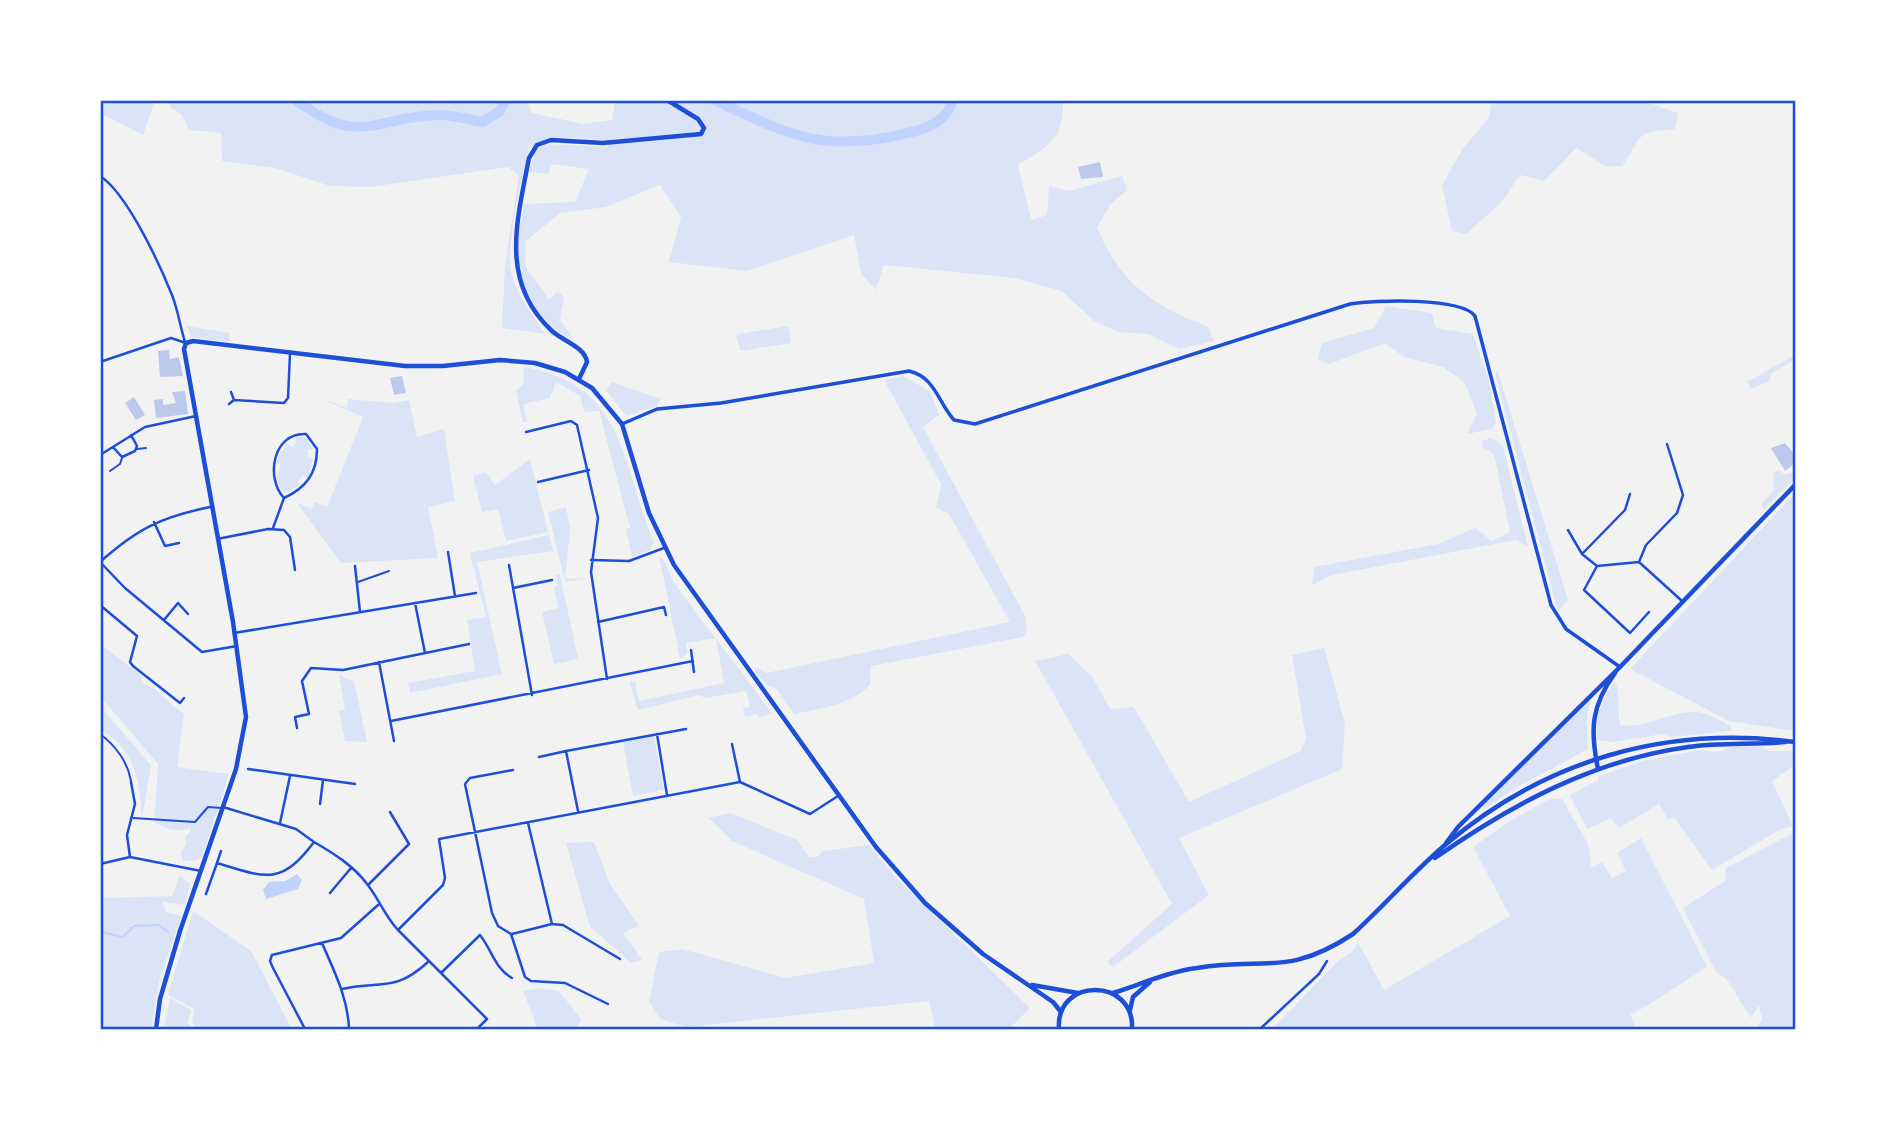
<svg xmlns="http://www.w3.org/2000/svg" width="1895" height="1129" font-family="Inter,sans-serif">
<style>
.green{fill:#dbe4f7}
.water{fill:#bfd3fe}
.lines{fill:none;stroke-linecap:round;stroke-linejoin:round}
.stream{stroke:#bfd3fe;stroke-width:2}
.river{stroke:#bfd3fe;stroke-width:10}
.building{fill:#bdc9ec}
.service{stroke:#1d4ed8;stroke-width:2}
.minor{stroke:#1d4ed8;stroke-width:2.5}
.tertiary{stroke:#1d4ed8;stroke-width:3.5}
.secondary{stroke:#1d4ed8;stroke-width:4.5}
.primary{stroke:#1d4ed8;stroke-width:4.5}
.neatline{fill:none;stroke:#1d4ed8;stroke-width:2.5}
</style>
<rect width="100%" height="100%" fill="#f2f2f2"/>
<!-- green -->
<path class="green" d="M100 100H155L143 135 100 113Z
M170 100H531L528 105 532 113 584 124 612 120 615 100H1086L1063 103C1064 140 1046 147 1018 165L1031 220 1047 215 1049 186 1069 191 1122 176 1127 190 1110 205 1097 227C1118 281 1154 307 1207 326L1214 341 1179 349 1148 334 1118 332 1094 321 1062 291 1015 278 884 265 876 290 861 273 854 235 747 271 669 262 681 217 660 185 606 207 560 213 525 242 526 267 549 299 558 292 564 297 560 319 573 339C539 326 516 282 517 247 518 232 522 218 524 204L575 202 589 169 551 164 549 174 529 172 535 153 544 144 607 147 609 141C583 139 550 132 529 149 521 179 506 243 511 272 516 294 533 315 545 334L502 328 505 266 519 176 508 167 370 187 330 186 275 168 222 161 221 133 189 130 182 115 170 107Z
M1492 100H1641L1678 113 1675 129C1631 133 1645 135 1622 166H1605L1576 148 1544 181 1520 175 1501 203 1466 234 1452 231 1442 185 1462 150 1489 117Z
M1386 306 1432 313 1436 328 1473 334 1490 384 1496 424 1491 429 1467 434 1477 414 1465 383 1443 367 1404 357 1385 343 1329 364 1318 359 1322 343 1374 328Z
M186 326 230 333 229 342 192 337Z
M788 326 791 343 741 351 736 337 738 334Z
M1795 355V360L1772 373 1769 381 1752 389 1747 382Z
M524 367C627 384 621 465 654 542L650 550 632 557 626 529 630 528 599 411 584 412 580 396 556 382 550 398 524 404 527 422H523L516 391 523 385Z
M1498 372 1568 600 1558 612 1495 374Z
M903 376 930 391 939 415 923 427 1025 616 1027 630 1023 637 871 666 870 685C849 705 821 709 794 714L776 688 768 686 755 672V666L766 673 1010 622 949 514 936 508 941 484 884 380Z
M612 382 661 399 657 406 626 416 606 390Z
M317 397 347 408 348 399 393 403 409 400 417 437 444 429 455 501 428 507 438 558 341 563 297 503 312 509 315 502 327 507 363 417Z
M298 436 306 438 313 449 308 450V458H313L308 478 303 475 298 482 301 485 284 493 276 479 281 464 276 463 287 443 292 447 297 442 295 438Z
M1491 438 1503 446 1528 547 1516 540 1332 575 1312 585 1314 567 1438 544 1475 528 1492 541 1510 532 1494 454 1483 448 1482 441Z
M530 459 548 532 506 541 498 509 482 512 473 476 486 472 495 485Z
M1778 470 1786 475 1795 472V478L1764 510 1761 504 1774 490 1773 473Z
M1795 493V731L1729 721 1630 669Z
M566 507 570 529 565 579 588 578 565 582 548 512Z
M549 535 553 551 477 562 502 674 410 693 408 683 475 671 467 620 486 617 470 553Z
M659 556C668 561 668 575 674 583 706 627 740 669 772 713L759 718 758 714 745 717 743 708 750 707 746 691 705 698 699 695 639 710 637 707 630 682 635 681 639 701 724 683 716 638 686 643 687 653 680 659Z
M560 574 578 659 554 664 542 612 558 608 554 587 557 586 556 575Z
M100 644 139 674 143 683C161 690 169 704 184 714L177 767 229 774 202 857 197 860 183 861 181 853 186 844 185 837 191 831 190 828C176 833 167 829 154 822L158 764 100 696Z
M1324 648 1345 723 1342 769 1179 838 1209 895 1113 967 1107 962 1172 904 1035 661 1068 654 1092 676 1110 709 1134 707 1189 802 1301 751 1306 739 1292 655Z
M339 675 354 681 367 742 345 741 339 711 345 709Z
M1615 681C1621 695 1617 709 1620 725 1650 730 1676 705 1707 714 1715 717 1724 723 1731 727V731L1671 737 1663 734 1613 742 1597 740C1595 717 1601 700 1615 681Z
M1592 694 1587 715 1588 749 1512 790 1485 809 1482 806Z
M100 706 151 765 142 819C140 781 135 750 100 729Z
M654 737 664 790 633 796 623 742Z
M1760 746 1768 751H1795V765L1772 781 1793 826 1779 830 1712 870 1674 817 1668 820 1659 804 1619 828 1611 818 1587 829 1570 795 1598 780 1599 776 1642 761 1700 750 1717 752 1732 747Z
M1550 799H1562L1588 844 1591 868 1602 862 1612 878 1626 871 1617 853 1641 838 1707 967C1692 976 1641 1012 1630 1014L1636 1029H1272L1338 961 1352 952 1358 942 1384 990 1510 916 1473 847 1508 822Z
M731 813 797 840 809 857H817L823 851 869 845 894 876 1030 1008 1009 1029H935L929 1001 686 1027 660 1019 649 1002 659 952 682 949 785 978 874 963 864 899 732 841 709 818Z
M1795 832V1029H1755L1762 1020 1759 1005 1751 1018 1726 978 1717 974 1683 908 1725 881 1726 868Z
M594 842 610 884 639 926 623 933 642 960 631 963 590 927 566 843Z
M180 875 190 884 185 905 162 902 166 912 182 916 160 977 151 1029H100V898L172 896Z
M193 911 251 951 292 1029H197L192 1022 194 1009 168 995Z
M539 988 559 991 581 1019 577 1027 538 1029 523 991Z
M170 998 191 1010 188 1023 193 1029H164Z"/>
<!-- water -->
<path class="water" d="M297 874 302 880 298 889 266 899 263 890 269 882 285 881Z"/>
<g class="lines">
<!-- stream -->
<path class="stream" d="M100 928 105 933 123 937 134 926 159 925 168 932"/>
<!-- river -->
<path class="river" d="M296 100C361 149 373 116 440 115 454 115 469 120 483 122L500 111 506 100
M714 100C790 135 823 154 908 133 927 129 948 120 953 100"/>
</g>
<!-- building -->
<path class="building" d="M1100 162 1103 177 1081 179 1078 167Z
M169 350 170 359 179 357 183 376 160 377 158 351Z
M402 376 406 393 394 395 390 378Z
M185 391 188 414 156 418 154 400 163 399V405L176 403 172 392Z
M134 397 145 415 136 420 125 403Z
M1785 443 1795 455V463L1785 471 1771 448Z"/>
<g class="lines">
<!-- service -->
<path class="service" d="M137 449 146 448
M110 471 120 464 122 458
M358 582 389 571
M100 734C115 745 128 762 131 781
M133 818 195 822 208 807 222 808"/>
<!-- minor -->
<path class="minor" d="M100 176C127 193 160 265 172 295 178 310 180 326 185 342
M100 362 171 338 186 343
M231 392 234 400 284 403 288 398 290 353
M229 404 234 400
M526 432 571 421 577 425 598 518 591 572 607 679
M113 447 122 457 135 451 137 446 131 435
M100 455 145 427 196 416
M538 482 589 470
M154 522 165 546 179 543
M273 528 284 498C306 488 317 473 317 449L306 434C273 432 265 478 284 498
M1568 530 1582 554 1597 566
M217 539 268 529 284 530 290 537 295 570
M448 552 455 596
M1582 554 1625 510 1630 494
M591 560 629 561 664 548
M100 562 125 588 202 652 237 646
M100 562C137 529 161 517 210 507
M1639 562 1646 545 1677 513 1683 495 1667 444
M509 565 532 695
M355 566 360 612
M513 588 552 580
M415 603 425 653
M100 605 137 636 130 662 133 666 180 703 184 698
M1649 612 1630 633 1584 590 1597 566 1639 562 1682 601
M164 620 178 603 188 614
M598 622 664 607 666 615
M234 633 476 593
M691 650 694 672
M379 662 394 741
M391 721 693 661
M297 728 295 717 309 714 302 681 311 668 343 670 469 644
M657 734 667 795
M732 744 740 782
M539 757 566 751
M248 769 355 784
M513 770 470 778 465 784 492 913 498 926 511 934 525 977 531 981 565 983 608 1004
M320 804 323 780
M578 811 566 751 686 729
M280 823 290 776
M528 823 552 924
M314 842C333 853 354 866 367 884 379 899 385 916 398 930L443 885 445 878 439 839 740 782 810 814 838 796
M130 857 127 835 135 804 131 782
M217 863 221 851
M100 864 130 857 201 871
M369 884 409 844 390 812
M330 893 351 868
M206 894 217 863C266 878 281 886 314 842L296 829 223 807
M398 930 487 1019 477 1029
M512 934 552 924 563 925 620 959
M322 943C334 971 348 998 349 1029
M441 973 480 935C492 950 495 969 512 978
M342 989C382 980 394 993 428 962
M305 1029 273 968 270 961 272 955 341 938 378 905
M1260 1029 1319 974 1327 961"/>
<!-- tertiary -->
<path class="tertiary" d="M622 424 657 409 721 403 909 371C935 377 938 402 954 420L975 424 1350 304C1374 300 1461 297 1475 316L1551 605 1566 629 1620 667"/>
<!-- secondary -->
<path class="secondary" d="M579 379 587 362C585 347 563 341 552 331 499 282 517 221 529 158L537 145 551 140 603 143 701 134 704 128 698 119 667 100
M1598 769C1590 730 1591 706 1615 673
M1446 843 1458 827 1620 667 1795 485
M1032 985 1078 993
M156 1029 160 999 180 931 236 769 246 717 233 622 184 349 186 343 193 341 405 366H443L500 360 535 363 565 372 592 388 622 424 649 513 674 565 876 847 925 903 983 954 1053 1002 1061 1012"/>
<!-- primary -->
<path class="primary" d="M1435 858C1512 804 1594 760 1688 747 1720 742 1753 745 1785 742
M1113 993C1142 984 1167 972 1197 968 1264 957 1288 977 1353 934 1384 906 1413 872 1445 845 1545 760 1666 725 1795 742
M1130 1010 1133 997 1150 982
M1059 1029C1055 977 1135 977 1132 1029"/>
</g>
<!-- border -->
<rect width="1895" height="1129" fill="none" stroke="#ffffff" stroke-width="203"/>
<rect x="102" y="102" width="1692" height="926" class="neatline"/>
</svg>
